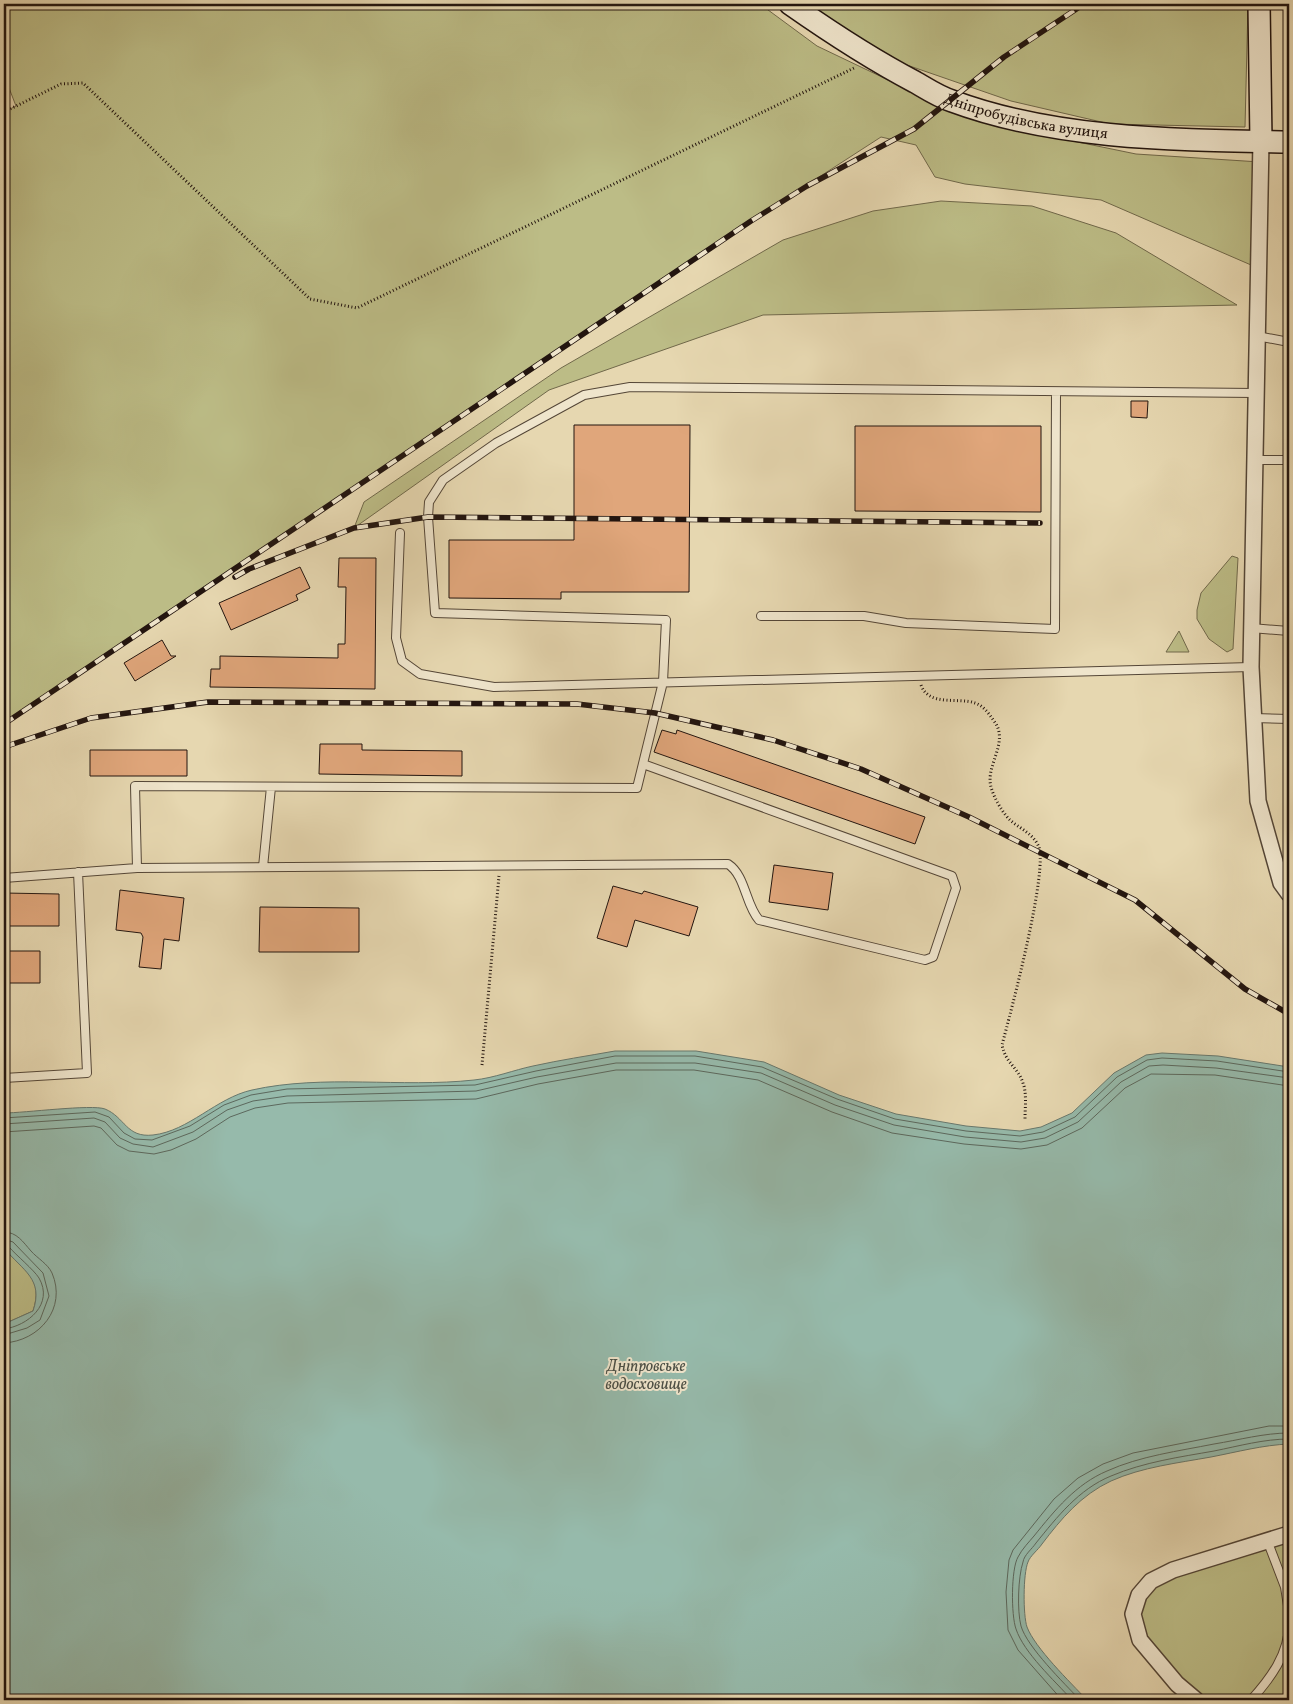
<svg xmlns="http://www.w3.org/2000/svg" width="1293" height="1704" font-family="Vollkorn,serif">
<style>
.green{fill:#bcbc86;stroke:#70684a}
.water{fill:#96baab;stroke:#68786d}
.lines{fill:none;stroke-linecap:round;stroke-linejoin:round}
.shore{stroke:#5c685d;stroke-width:1}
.building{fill:#e0a67b;stroke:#23150f}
.lane-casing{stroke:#544637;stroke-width:10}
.street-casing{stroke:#544637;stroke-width:18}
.secondary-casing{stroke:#23150f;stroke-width:24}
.path{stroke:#23150f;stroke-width:3;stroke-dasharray:1 2.5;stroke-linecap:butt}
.lane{stroke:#efe5cc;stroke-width:8}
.street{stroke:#efe5cc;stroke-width:15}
.secondary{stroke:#efe5cc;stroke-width:21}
.rail-casing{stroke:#23150f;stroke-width:5.5}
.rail{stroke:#efe5cc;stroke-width:4;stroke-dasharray:11;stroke-linecap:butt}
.labels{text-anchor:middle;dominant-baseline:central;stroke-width:4;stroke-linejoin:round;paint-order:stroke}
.street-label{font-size:15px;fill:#23150f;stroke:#efe5cc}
.water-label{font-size:16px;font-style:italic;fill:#4b4f46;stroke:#efe5cc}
</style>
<rect width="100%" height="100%" fill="#e6d7b0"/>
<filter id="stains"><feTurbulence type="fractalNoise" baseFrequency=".004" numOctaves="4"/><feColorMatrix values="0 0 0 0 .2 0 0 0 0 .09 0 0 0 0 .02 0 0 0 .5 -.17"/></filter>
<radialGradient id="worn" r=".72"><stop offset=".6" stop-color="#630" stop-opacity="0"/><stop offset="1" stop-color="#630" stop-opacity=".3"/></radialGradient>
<!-- green -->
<path class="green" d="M4 4H760L817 46 930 100 1000 126 1136 154 1260 162 1258 268 1101 200 965 184 935 177 916 145 881 137 751 221 4 724V112L16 106 4 75Z
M805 4H1248L1245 127 1110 124 1011 101 875 54Z
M941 201 1032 206 1116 233 1237 305 763 315 549 390 354 528 364 502 561 368 783 240 873 211Z
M1232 556 1238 558 1233 649 1227 652 1209 639 1197 619V610L1201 593Z
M1179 631 1189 652H1166Z
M4 1248C24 1271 44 1278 33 1311L4 1324Z
M1289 1540V1700H1205L1181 1678 1145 1636 1138 1614 1144 1599 1155 1586 1175 1575Z"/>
<!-- water -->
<path class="water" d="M615 1051H696L764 1062 839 1095 896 1114 966 1126 1020 1131 1041 1127 1072 1113 1114 1073 1146 1055 1162 1053 1218 1056 1289 1067V1444C1263 1445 1237 1452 1211 1457 1178 1463 1142 1467 1111 1481 1081 1495 1061 1519 1042 1544 1038 1550 1030 1556 1028 1562 1023 1574 1023 1615 1027 1627 1035 1648 1070 1682 1087 1700H4V1324L33 1311C44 1279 23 1271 4 1248V1113C24 1113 92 1104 105 1109 125 1117 126 1138 153 1135 189 1131 216 1098 252 1090 324 1074 401 1088 474 1080 494 1078 514 1070 533 1066 560 1060 587 1056 615 1051Z"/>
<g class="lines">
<!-- shore -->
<path class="shore" d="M4 1118 95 1112 109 1117 124 1133 135 1139 152 1140 190 1126 224 1105 251 1095 287 1089 475 1085 536 1071 615 1056H695L762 1067 837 1099 895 1119 966 1131 1020 1136 1043 1132 1075 1117 1117 1077 1147 1060 1162 1058 1217 1061 1289 1072
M4 1124 94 1118 105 1122 120 1138 133 1144 153 1147 193 1132 227 1110 253 1101 287 1096 476 1091 537 1077 616 1063H695L761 1073 835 1105 894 1125 965 1137 1021 1142 1045 1138 1078 1122 1121 1082 1149 1066 1163 1065 1216 1068 1289 1078
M4 1132 94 1126 101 1128 117 1145 129 1151 154 1154 171 1150 196 1139 230 1117 255 1108 288 1103 476 1099 538 1084 616 1070H694L758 1080 832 1112 892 1133 964 1144 1021 1149 1047 1145 1082 1128 1125 1088 1151 1074 1215 1075 1289 1086
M4 1232C17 1232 23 1242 31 1251 37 1258 48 1264 52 1273 67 1308 40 1341 4 1343
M4 1239 13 1242 43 1273 49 1296 40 1320 27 1328 4 1335
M4 1245 9 1247C16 1255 34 1270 39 1278 54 1304 28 1326 4 1329
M1062 1700 1018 1650 1008 1630 1006 1592 1009 1560 1013 1550 1054 1499 1078 1478 1103 1464 1133 1453 1269 1426H1289
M1072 1700C1054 1680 1024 1653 1016 1629 1011 1615 1011 1569 1018 1557 1022 1549 1029 1542 1034 1536 1055 1510 1076 1484 1107 1471 1140 1456 1179 1451 1214 1444 1239 1440 1264 1433 1289 1433
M1080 1700C1064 1683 1027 1647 1021 1626 1017 1611 1018 1577 1023 1562 1024 1555 1032 1549 1036 1543 1057 1517 1079 1489 1111 1476 1144 1462 1180 1457 1214 1451 1239 1446 1264 1439 1289 1439"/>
</g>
<!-- building -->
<path class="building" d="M1131 401H1148L1147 418 1131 417Z
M574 425H690L689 592H561V599L449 598V540H574Z
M855 426H1041V512L855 511Z
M339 558H376L375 689 210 687 211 669H220V656L338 658V644H345L346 587H338Z
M300 567 310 588 296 595 298 600 231 630 219 603Z
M162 640 171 656H176L135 681 124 663Z
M662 730 676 734 677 730 925 817 915 844 654 752Z
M320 744H362V750L462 751V776L319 774Z
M90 750H187V776H90Z
M774 865 833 873 828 910 769 902Z
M613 886 642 894 644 891 698 907 689 936 635 920 627 947 597 938Z
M120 890 184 898 179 941 164 939 161 969 139 967 143 937 141 933 116 930Z
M4 893 59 894V926H4Z
M260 907 359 908V952H259Z
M4 951H40V983H4Z"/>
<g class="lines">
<defs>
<path id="lane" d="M1257 336 1289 342
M1255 460H1289
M400 533 396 638 402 661 420 674 494 687 1251 667
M761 616H864L906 623 1055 629 1056 392
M1251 628 1289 631
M1253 718 1289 719
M263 867 271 787
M137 868 728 864C746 876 745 904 759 920L925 960 933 957 956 888 952 876 643 764
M4 878 137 868 135 786 637 788 663 682 666 620 435 613 428 517 429 502 443 480 496 443 584 395 630 387 1256 393
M4 1078 87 1073 78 872
M1267 1540 1285 1587 1289 1612
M1251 1700C1270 1679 1289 1654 1289 1624"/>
<path id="street" d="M1261 141 1251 667 1258 801 1281 883 1289 894
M1196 1700 1177 1684 1140 1640 1133 1614 1139 1595 1151 1581 1173 1570 1289 1534"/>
<g id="secondary">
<path id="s1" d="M790 4C830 32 871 59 915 82 927 89 939 97 952 101 1057 140 1179 140 1289 142"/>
<path d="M1259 4 1261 141"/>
</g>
</defs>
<!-- lane casing -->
<use href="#lane" class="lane-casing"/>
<!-- street casing -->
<use href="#street" class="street-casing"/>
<!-- secondary casing -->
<use href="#secondary" class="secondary-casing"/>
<!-- path -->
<path class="path" d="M4 112 61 84 83 83 310 299 357 308 854 68
M921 685C929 707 959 697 975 703 984 706 989 714 994 721 1010 742 985 765 991 787 994 798 1002 812 1010 820 1019 828 1032 833 1038 845 1050 866 1010 1015 1002 1045 1006 1064 1018 1067 1023 1083 1027 1094 1025 1107 1025 1119
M482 1065 499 876"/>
<!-- lane -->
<use href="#lane" class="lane"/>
<!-- street -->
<use href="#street" class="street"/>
<!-- secondary -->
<use href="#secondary" class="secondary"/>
<defs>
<path id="rail" d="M235 577 249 569 354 528 428 517 1040 523
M4 724 751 221 807 186 914 129 1004 57 1084 4
M4 747 91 718 208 702 577 704 655 713 773 740 861 769 969 817 1135 900 1245 989 1289 1014"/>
</defs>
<!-- rail casing -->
<use href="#rail" class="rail-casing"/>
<!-- rail -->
<use href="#rail" class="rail"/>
</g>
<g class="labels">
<!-- street labels -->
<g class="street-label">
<text stroke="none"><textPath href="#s1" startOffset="265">Дніпробудівська вулиця</textPath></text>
</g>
<!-- water labels -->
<g class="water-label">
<text x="646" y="1367">Дніпровське<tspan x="646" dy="18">водосховище</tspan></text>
</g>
</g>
<!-- margin -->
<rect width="1293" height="1704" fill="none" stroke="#e6d7b0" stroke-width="20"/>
<rect x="5" y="5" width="1283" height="1694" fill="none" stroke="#23150f" stroke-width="2.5"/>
<rect x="10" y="10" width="1273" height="1684" fill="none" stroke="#23150f"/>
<rect width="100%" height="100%" filter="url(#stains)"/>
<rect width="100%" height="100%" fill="url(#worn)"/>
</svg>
